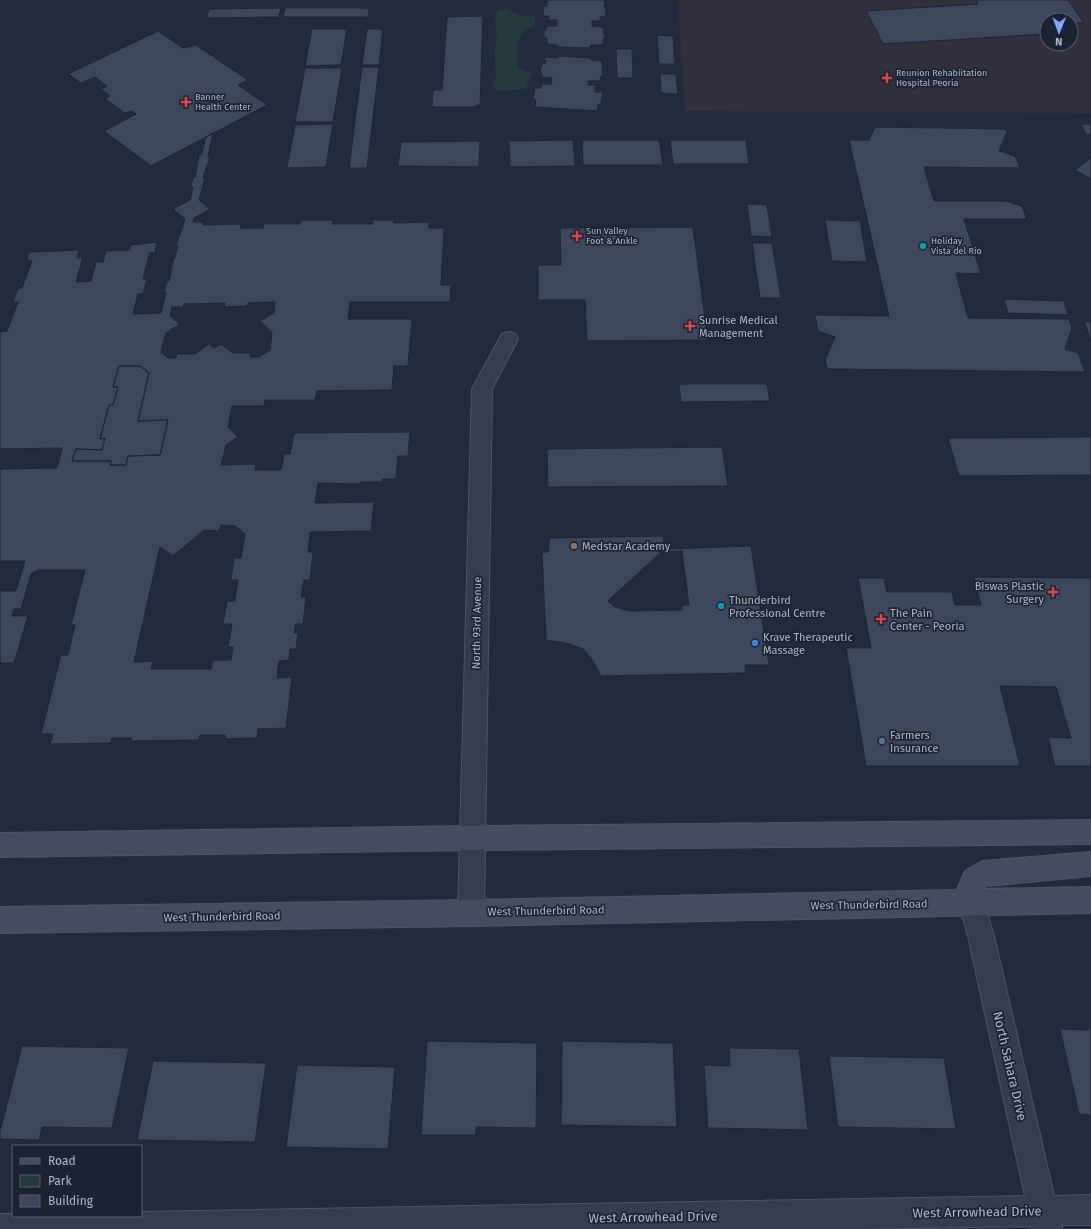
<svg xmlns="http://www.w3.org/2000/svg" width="1091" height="1229" font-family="'Fira Sans',sans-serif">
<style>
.medical{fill:#322f3f;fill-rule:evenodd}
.green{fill:#243a3f}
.building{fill:#3c465c;stroke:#1d2535;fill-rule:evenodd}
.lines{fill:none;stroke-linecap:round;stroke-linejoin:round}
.street-casing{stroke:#4e5666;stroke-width:2}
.secondary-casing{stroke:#4e5666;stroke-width:2}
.street{fill:#363e4e;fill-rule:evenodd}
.secondary{fill:#444c61;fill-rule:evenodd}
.health-dot{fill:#e0444e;stroke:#1b2333;stroke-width:1.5}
.culture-dot{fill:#0f9aa8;stroke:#1b2333;stroke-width:1.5}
.education-dot{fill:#8d6e63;stroke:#1b2333;stroke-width:1.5}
.shop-dot{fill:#3f7fe0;stroke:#1b2333;stroke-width:1.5}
.service-dot{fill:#5c6f8a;stroke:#1b2333;stroke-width:1.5}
.labels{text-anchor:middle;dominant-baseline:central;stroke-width:3.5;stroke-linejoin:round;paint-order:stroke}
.far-poi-label{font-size:9px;fill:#b2b9c9;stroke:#1b2333;text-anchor:start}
.poi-label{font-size:11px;fill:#b2b9c9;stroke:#1b2333;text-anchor:start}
.street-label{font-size:11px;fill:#b2b9c9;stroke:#1b2333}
.near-street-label{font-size:13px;fill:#b2b9c9;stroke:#1b2333}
</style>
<rect width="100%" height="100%" fill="#222b3e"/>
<!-- medical -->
<path class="medical" d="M678 0H1091V113L685 111ZM1047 20H1071V44H1047Z"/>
<!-- green -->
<path class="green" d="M501 9H508L520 16H535L534 27C516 27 517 53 518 67L525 71 532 72 526 89C515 87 504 97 493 88L496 74 494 54 497 39 495 18 498 11Z"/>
<!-- building -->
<path class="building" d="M547 0H605L604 7H606V16L600 17V21H592V26L603 27 605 39H603V45H591L590 48 558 47 557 45 547 44V38H544V30H546L547 26H557V20H549V16H543L544 6H547Z
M976 0H1068L1084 23H1071V20H1047V34L883 44 866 11 978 4Z
M281 8 279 17 206 18 209 9Z
M285 8H369L368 17H283Z
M483 16 480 105H476V107H432L433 90H442L447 17Z
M312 29H347L341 65 305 66Z
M367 29H383L379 65H362Z
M158 31 183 48 196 45 248 80 238 85 267 105 151 166 104 131 136 114 132 111 125 113 105 99 110 96 101 89 107 86 95 77 81 83 68 74Z
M657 35 673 36 675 64H659Z
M616 49H632L633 78H617Z
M558 56 591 58V60L602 61 603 76H601L600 81H588V85H595V92H603L601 103 598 105 597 111 535 107 536 100 533 99 535 88H541L542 84H551L552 78 541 77 542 73 540 72 542 64H545L546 60H544V57L557 58Z
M362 67H379L367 168H349Z
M305 68H342L333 122H295Z
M660 74H676L678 94 661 93Z
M333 124 326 167 287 168 295 125Z
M1081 124H1091V135H1086Z
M875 127 1006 129 1007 132 999 151 1015 156 1020 168 924 167 934 201H1006L1022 206 1027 219H964L981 274 956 273 968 318 1069 319 1072 328 1065 349 1078 353 1085 372 827 369 825 360 835 337 818 331 815 315 889 316 849 140H869Z
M213 133 208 156H210L203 178H205L199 200 210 209 194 218 193 222H204L203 225 241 224 240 228H263L264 224H300L301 220H333L332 224H373V220H394L393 223 429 222V228H444L441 285H451L450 302H350L348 319H412L408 366H394L392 390 317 391 315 400H265L264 406H232L228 427 238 437 226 445 221 465 256 464 255 470H281L284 454H290L294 433 410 432 408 456H398L396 479H382V482H361L360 484 318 483 315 503 374 502 371 531 310 532 308 552H313L310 580H304L301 597H306L303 624H296L294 633H298L296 649H290L289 660 279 661 277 678 292 677 286 728 258 729 257 738 225 739V735H200L199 740 131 741 132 738H112L111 743 50 744 53 734H41L61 655H68L75 625H71L85 570H38L31 574 21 609H14L12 616H28L14 663H0V591H16L25 561H0V469L57 468 62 448 0 449V332L7 331 18 302H13L18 288H22L32 261 27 260 29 252 79 250 77 258 83 257 76 282 91 281 96 262H103L106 251 129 250 131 245 157 242 155 253 150 252 143 279H147L143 294H138L133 314 161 313 166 293H164L167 281H169L174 257H175L178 246H176L179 235H180L185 219 173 209 190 200 193 187H191L193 177H195L199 155H201L206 137ZM275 302 274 313 260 321 272 332 270 350 259 357H250L251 353H233L221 344 214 348 209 344 195 354H177L176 358H168L161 352 166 333 180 324 170 316 172 307H183L184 304 225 303 224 307 247 306 248 303ZM119 366H140L149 373 138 421 168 420 160 455 128 456 126 465H110L111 461H72L76 449 102 450 105 438 100 439 109 405H113L118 387H113ZM221 525 235 526 245 534 241 558H234L231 580H238L235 601H227L223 624H232L228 647H233L231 660H213L211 669H151L153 661 134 662 160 547 173 556 204 530 219 531Z
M573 140 575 166 510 167 509 141Z
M582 140H659L663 165H583Z
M670 140H746L749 164H673Z
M480 141 479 167 398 166 401 142Z
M1091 158V179L1075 170Z
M747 204 767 205 772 237 751 236Z
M825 220 860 221 867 262 832 261Z
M693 227 708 340 587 341 585 300H538V265H561L560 228Z
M752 243H772L781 298H760Z
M1004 299 1064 301 1068 315 1008 313Z
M1084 322H1091V340Z
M119 366H140L149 373 138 421 168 420 160 455 128 456 126 465H110L111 461H72L76 449 102 450 105 438 100 439 109 405H113L118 387H113Z
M679 384H767L770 401 681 402Z
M1091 437V475L959 476 948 438Z
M722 447 728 486 548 487 547 449Z
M663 536 665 549 751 546 769 665H745L746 673 601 676 593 661 583 649 566 643 546 640 542 553 549 551V538ZM682 551 689 605H682V610L629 611 615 607 608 601 661 552Z
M974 577 1091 578V766H1055L1048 737 1071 738 1056 687 1000 686 1020 766H866L846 648H871L858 578H884L887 592H952L955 605H981Z
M1060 1029 1091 1030V1115L1079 1114Z
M427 1041 537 1043 536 1128 476 1127V1135H421Z
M562 1041 673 1043 677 1127 561 1125Z
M22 1046 129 1048 112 1128 42 1127 39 1140 0 1139V1131Z
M729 1048 799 1049 808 1130 708 1128 704 1065 730 1066Z
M829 1056 944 1058 956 1129 838 1127Z
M153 1061 266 1063 255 1142 137 1140Z
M297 1065 395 1067 388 1149 286 1147Z"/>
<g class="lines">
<defs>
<path id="street" d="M509 332 516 334 518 339 492 389 484 913 480 922 471 926 462 922 458 913 472 389 502 334Z
M972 890 981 894 994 936 1054 1196 1091 1195V1225H1061L1062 1229H1032L1031 1226 857 1229H0V1214H13V1216H141V1212L1025 1196 968 936 959 903 963 894Z"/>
<path id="secondary" d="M1091 820V844L472 850 0 857V833L472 826Z
M1091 852V876L986 886 983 889 1091 887V913L471 926 0 933V907L471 900 957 890 965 871 982 861Z"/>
</defs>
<!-- street casing -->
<use href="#street" class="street-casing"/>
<!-- secondary casing -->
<use href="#secondary" class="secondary-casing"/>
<!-- street -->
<use href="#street" class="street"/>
<!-- secondary -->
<use href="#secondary" class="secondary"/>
</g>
<!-- markers -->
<g class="health-dot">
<path d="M885 72h4v4h4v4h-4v4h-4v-4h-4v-4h4z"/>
<path d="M184 96h4v4h4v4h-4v4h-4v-4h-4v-4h4z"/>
<path d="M575 230h4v4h4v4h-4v4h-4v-4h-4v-4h4z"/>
<path d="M688 320h4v4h4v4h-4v4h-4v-4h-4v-4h4z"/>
<path d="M1051 586h4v4h4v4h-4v4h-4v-4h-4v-4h4z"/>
<path d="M879 613h4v4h4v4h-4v4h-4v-4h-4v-4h4z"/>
</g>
<g class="culture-dot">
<circle cx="923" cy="246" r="4"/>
<circle cx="721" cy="606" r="4"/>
</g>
<circle class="education-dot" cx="574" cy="546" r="4"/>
<circle class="shop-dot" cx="755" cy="643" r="4"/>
<circle class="service-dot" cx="882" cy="741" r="4"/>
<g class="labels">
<!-- far-poi labels -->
<g class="far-poi-label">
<text x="896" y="73">Reunion Rehabiitation<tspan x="896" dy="10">Hospital Peoria</tspan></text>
<text x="195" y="97">Banner<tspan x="195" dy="10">Health Center</tspan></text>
<text x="586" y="231">Sun Valley<tspan x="586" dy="10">Foot &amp; Ankle</tspan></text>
<text x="931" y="241">Holiday<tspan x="931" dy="10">Vista del Rio</tspan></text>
</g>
<!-- poi labels -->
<g class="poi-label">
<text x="699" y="320">Sunrise Medical<tspan x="699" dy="13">Management</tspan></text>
<text x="582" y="546">Medstar Academy</text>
<text x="1044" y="586" text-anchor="end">Biswas Plastic<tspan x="1044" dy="13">Surgery</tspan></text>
<text x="729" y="600">Thunderbird<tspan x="729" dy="13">Professional Centre</tspan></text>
<text x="890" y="613">The Pain<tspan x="890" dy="13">Center - Peoria</tspan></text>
<text x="763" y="637">Krave Therapeutic<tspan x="763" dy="13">Massage</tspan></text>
<text x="890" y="735">Farmers<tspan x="890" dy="13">Insurance</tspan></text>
</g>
<!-- street labels -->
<g class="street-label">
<text transform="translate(477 623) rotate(-89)">North 93rd Avenue</text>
<text transform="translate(869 905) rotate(-1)">West Thunderbird Road</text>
<text transform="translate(546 911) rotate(-1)">West Thunderbird Road</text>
<text transform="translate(222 917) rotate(-1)">West Thunderbird Road</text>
</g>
<!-- near-street labels -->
<g class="near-street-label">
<text transform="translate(1010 1066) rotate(77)">North Sahara Drive</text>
<text transform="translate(977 1212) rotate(-1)">West Arrowhead Drive</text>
<text transform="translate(653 1217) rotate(-1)">West Arrowhead Drive</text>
</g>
</g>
<!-- legend -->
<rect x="12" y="1145" width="130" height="72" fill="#1b2333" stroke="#575f6f"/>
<rect x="20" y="1158" width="20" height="6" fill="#444c61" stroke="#575f6f"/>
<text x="48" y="1165" font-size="12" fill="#b2b9c9">Road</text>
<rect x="20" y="1175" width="20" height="12" fill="#243a3f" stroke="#575f6f"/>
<text x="48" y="1185" font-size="12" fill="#b2b9c9">Park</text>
<rect x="20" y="1195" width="20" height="12" fill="#3c465c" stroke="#575f6f"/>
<text x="48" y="1205" font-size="12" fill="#b2b9c9">Building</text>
<!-- north arrow -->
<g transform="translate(1059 32) rotate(181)"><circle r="19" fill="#1b2333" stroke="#575f6f"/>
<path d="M0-3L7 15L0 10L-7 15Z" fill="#83a6fe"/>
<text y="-6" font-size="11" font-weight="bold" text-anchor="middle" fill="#b2b9c9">N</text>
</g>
</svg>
